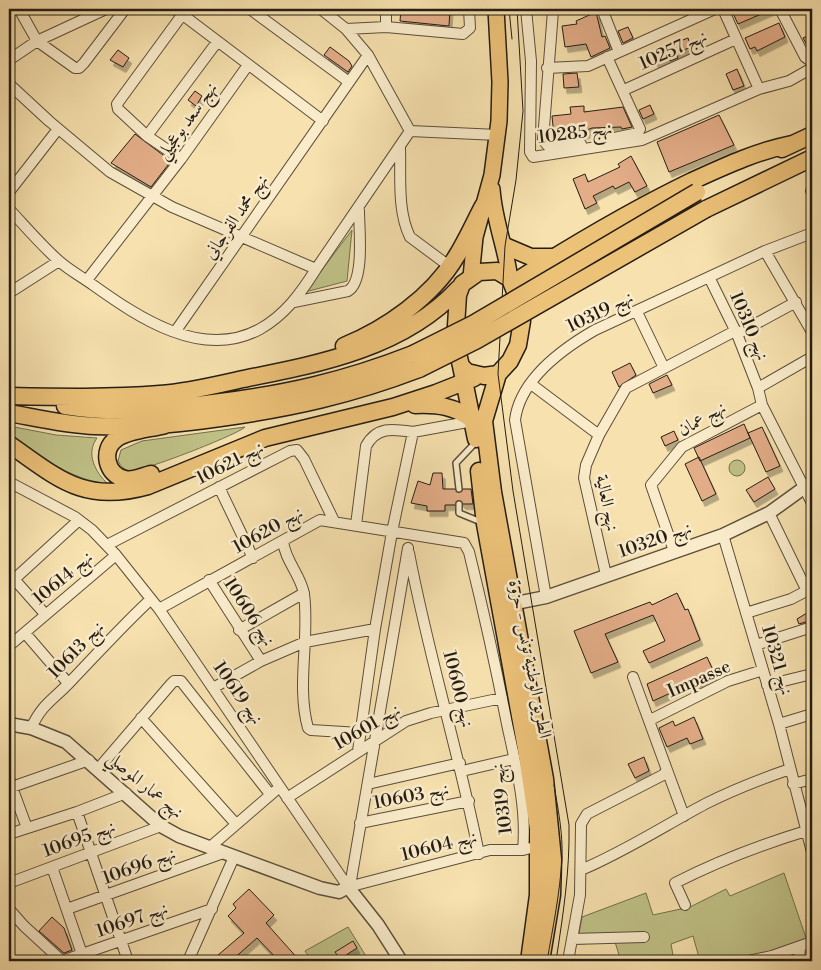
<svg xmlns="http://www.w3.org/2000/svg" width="821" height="970" font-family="'Libre Bodoni',Amiri,serif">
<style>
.green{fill:#c0c288;stroke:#72704e}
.building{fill:#e3ad88;stroke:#251d14;filter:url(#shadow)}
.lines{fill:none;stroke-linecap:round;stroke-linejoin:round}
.service-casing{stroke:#5a4e3b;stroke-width:8}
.minor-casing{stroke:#5a4e3b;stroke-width:12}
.tertiary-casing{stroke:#5a4e3b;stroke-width:15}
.primary-casing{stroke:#251d14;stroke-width:18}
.trunk-casing{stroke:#251d14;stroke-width:19}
.service{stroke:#faeccb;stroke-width:5}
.minor{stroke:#faeccb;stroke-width:10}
.tertiary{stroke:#faeccb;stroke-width:12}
.primary{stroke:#ecc178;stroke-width:15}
.trunk{stroke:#ecc178;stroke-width:16}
.tram{stroke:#251d14;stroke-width:1}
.trunk-bridge-casing{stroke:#251d14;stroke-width:19;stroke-linecap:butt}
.trunk-bridge{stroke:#ecc178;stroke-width:16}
.labels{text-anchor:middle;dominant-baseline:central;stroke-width:5;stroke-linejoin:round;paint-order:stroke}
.street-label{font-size:18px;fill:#251d14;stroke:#faeccb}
</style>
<defs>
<filter id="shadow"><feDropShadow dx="3" dy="5.5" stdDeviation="0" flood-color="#0004"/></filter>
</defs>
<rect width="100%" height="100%" fill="#f7e2af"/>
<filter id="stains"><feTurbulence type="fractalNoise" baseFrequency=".004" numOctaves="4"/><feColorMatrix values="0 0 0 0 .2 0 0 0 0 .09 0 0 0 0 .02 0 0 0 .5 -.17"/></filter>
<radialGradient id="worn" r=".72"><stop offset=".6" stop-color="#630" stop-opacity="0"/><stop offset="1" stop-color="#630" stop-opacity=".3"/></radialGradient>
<!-- green -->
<path class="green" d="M352 230 347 281 305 292Z
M9 426 56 435 97 438C85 454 96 473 108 484 68 479 40 456 9 433Z
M245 427C239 434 142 472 130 471 124 470 121 466 118 461L121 450 142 441Z
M729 468a8 8 0 1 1 16 0a8 8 0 1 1-16 0Z
M784 873 807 941C772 951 737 961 700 961L693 936 671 944 674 961H621L615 942 577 944 582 917 646 893 653 915 690 907 726 889 730 896Z
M348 927 369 961H312L305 951Z"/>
<!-- building -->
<path class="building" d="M401 9H417V13H436V9H450L449 26 400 21Z
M738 9H773L738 24 732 11Z
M596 12 602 37 605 36 610 48 591 57 586 44 565 47 562 26 577 24 576 21Z
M779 23 785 37 757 51 755 47 750 49 745 38Z
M628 27 633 38 623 43 618 31Z
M812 34V54L803 38Z
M688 38 691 47 681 51 677 54 678 58 670 61 669 58 656 64 653 57 669 49 667 46Z
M330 47 349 61 352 66 348 72 324 55Z
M118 50 129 58 123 67 110 60Z
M737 69 744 86 733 90 726 74Z
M577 73 579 87 564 88 563 74Z
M195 91 202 96 196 106 188 100Z
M650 105 654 114 643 119 639 110Z
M584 106V112L623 107 632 127 622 129 621 127 592 128 587 130V133L554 136 552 116 571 114 570 107Z
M719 115 734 145 669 172 657 142Z
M135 134 171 161 151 187 111 163Z
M631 156 647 186 635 192 629 182 615 189 613 186 593 196 597 203 585 209 573 179 585 174 588 182 620 167 618 164Z
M630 363 636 375 619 387 612 372Z
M667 375 672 385 653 393 649 384Z
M744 424 750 438 700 461 694 448Z
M762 427 780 466 766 472 748 433Z
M674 431 678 440 665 446 661 437Z
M699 457 716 494 702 501 685 464Z
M433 473H442L443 489H455L459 493 463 489H471L473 504H463L459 500 455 505H445V511H427V506L411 503 418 481 430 485Z
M768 477 775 489 754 502 746 490Z
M677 593 685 610 688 609 700 640 649 663 643 651 665 641 653 615 605 634 618 662 591 673 574 631 650 602 652 605Z
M812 610V620L799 624 797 619Z
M707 657 716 677 689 689 688 685 653 701 647 684Z
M694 717 703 739 690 744 687 738 667 747 659 728 673 721 675 726Z
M644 757 649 771 635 778 628 764Z
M249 889 274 915 266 923 300 961H279L257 938 231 961H211L244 933 228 916 236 908 233 904Z
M52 917 64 928 72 950 64 953 39 931Z
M353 941 357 948 340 959 335 952Z"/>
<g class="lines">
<defs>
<path id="service" d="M459 489 456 463 476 442
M459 504V513L481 522"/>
<path id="minor" d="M19 9 37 41 75 68H79L84 63 125 9
M175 9 323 121
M250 9 349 82
M321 9 346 29 368 55 410 131 498 135
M526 9 531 61 530 152 533 157 642 140 759 89 789 81 812 68
M602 9 619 52
M723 9 759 89
M780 9 805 57 812 62
M553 11 543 140 548 146 581 144
M182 15 117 104 118 109 147 136 217 42
M386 27V9
M346 29 386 27 463 34 470 28 469 9
M9 60 37 41 106 9
M547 68 588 66 715 9
M9 84 49 121 110 172 172 207 316 269 410 131
M624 90 736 39
M147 136 181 159
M605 140 638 133 640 129 607 57
M400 148C401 176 397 211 410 237L449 266
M811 191 812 193
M9 192 58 129
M9 209C25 226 41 245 59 261 69 270 82 277 93 285 138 317 202 361 260 329 285 315 301 293 316 269
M765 251 812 332
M709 277 737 334 758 388
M87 280 181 159 248 65
M9 293 59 261
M294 302 348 291C365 281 359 229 359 210
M637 312 664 368
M175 332 368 55
M737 334 796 302
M812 357 758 388 762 405 812 503
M531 384 599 435 586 465 584 478 606 575
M599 435 626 388 735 331
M9 482 75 517 92 530 116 555 159 609 348 887 490 850H523L539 846
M219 487 253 558
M769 513 807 591
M356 525 366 446C377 426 393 429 413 432
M723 535 779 724 812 852
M283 541C285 561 301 575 304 594 310 638 296 685 308 728L311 730 360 733
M107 545 290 451 297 450 304 459 334 521
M674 551 651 485 682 447 762 405
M409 553C428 654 459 753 479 854
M14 579 45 614
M209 580 261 661
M9 584 79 520
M546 597 515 420C520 380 562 349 595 330L765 251 812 233
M159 609 320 520 464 543 469 552C483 609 496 667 507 724 516 766 527 807 523 850
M746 613 791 599 812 588
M239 630 304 593
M25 633 68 683
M756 645 812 627
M9 646 116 555
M767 685 812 674
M213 688 261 661 305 642 375 629
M141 718 236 824
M650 720 728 681 763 670
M779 724 812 714
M31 728C43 703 52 701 70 682 97 654 122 626 150 600
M358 751 375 629 392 532 413 432 473 421
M98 769 171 684 174 681H181L270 794
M667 770 684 816
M462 771 514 759
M9 779 27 828
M368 784 460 763
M793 784 812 779
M9 788 89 760
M287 798 406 721 431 713 502 698
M77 812 128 961
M360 823 469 801
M9 834 77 812 126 793
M209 848 275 791
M52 867 82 954
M581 870C624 852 664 826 705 804 733 790 761 779 790 769
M9 883 161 826
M350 886 408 548
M685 905 675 883C718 861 760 845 806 831
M9 909 24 926 62 961
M67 909 223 853
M572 939 644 937
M62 961 212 909
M188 961 234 857
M568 961 580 895 581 824 587 814 663 775 667 770 633 677
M748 961 772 956 812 942
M799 961 800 947"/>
<path id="tertiary" d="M506 605 546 597 723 535 769 513 812 482
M9 724 31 728 66 742 161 826 179 836 320 888 339 892 348 887 378 925 401 961"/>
<path id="primary" d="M492 189C494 221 506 248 510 279
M471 277 475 237 492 175 499 121 500 82 496 9"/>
<path id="trunk" d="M782 149 812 135
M706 209 812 158
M505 246 531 257H552
M513 283C571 246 630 211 692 181 725 166 757 151 792 144
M344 346C386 329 432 297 456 257 466 241 474 223 483 206
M461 366 476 439
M498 374 484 376 467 372 461 366 455 341 458 295 462 284 479 272 497 271 510 279 520 304 522 321 518 345 510 361 498 374 484 421 493 492 545 779 553 859 552 895 541 961
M9 396C59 397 110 398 160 394 188 392 216 385 243 379 319 364 404 348 459 288
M415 405C436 404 457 406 473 421
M65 406C115 414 164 410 213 403 286 394 344 381 413 354
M9 413C37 418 66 425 95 426 138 428 178 424 220 418 292 408 351 395 419 369
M9 444C59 479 84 504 148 486L265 438 393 407 436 393 474 378
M479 471 485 524 526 749 538 829V895L529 961
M151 474C143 476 133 481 125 479 106 475 101 450 116 439 128 430 151 429 165 425"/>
</defs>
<!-- service casing -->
<use href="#service" class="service-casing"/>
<!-- minor casing -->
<use href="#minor" class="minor-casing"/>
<!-- tertiary casing -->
<use href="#tertiary" class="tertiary-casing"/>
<!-- primary casing -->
<use href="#primary" class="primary-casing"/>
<!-- trunk casing -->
<use href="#trunk" class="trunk-casing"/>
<!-- service -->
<use href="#service" class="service"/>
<!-- minor -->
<use href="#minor" class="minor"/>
<!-- tertiary -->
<use href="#tertiary" class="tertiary"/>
<!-- primary -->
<use href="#primary" class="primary"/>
<!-- trunk -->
<use href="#trunk" class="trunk"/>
<!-- tram -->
<path class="tram" d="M509 9 512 39
M517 9 523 111 516 180 505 246 498 374 513 491 569 825C570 871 563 915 556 961
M547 961C553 927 560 893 562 858 563 833 558 809 554 785"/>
<defs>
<path id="trunk-bridge" d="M413 354 473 324 697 192
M419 369 477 340 706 209"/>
</defs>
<!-- trunk-bridge casing -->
<use href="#trunk-bridge" class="trunk-bridge-casing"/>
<!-- trunk-bridge -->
<use href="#trunk-bridge" class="trunk-bridge"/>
</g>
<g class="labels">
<!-- street labels -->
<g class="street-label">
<text transform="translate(673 50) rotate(-24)">نهج 10257</text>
<text transform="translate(187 121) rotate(-54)">نهج سعد بوعجيلي</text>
<text transform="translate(575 133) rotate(-7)">نهج 10285</text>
<text transform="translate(236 217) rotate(-55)">نهج محمد الفرجاني</text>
<text transform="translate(600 312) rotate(-26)">نهج 10319</text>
<text transform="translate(749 326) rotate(67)">نهج 10310</text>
<text transform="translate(702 419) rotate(-29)">نهج عمان</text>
<text transform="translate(230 463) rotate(-27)">نهج 10621</text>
<text transform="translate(607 503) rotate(79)">نهج العالية</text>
<text transform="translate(268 530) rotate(-29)">نهج 10620</text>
<text transform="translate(655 540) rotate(-19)">نهج 10320</text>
<text transform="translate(63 578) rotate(-40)">نهج 10614</text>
<text transform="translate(249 612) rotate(57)">نهج 10606</text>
<text transform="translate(76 650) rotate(-46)">نهج 10613</text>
<text transform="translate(530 659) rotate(79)">الطريق الوطنية تونس - حزوة</text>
<text transform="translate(777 660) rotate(74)">نهج 10321</text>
<text transform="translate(699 679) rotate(-24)">Impasse</text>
<text transform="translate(458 689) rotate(76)">نهج 10600</text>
<text transform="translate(238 693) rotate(55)">نهج 10619</text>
<text transform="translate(367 727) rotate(-30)">نهج 10601</text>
<text transform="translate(145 785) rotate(40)">نهج عمار الموصلي</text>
<text transform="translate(411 796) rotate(-11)">نهج 10603</text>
<text transform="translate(502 799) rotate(-97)">نهج 10319</text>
<text transform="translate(79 839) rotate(-20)">نهج 10695</text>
<text transform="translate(439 846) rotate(-14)">نهج 10604</text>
<text transform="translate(139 866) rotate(-20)">نهج 10696</text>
<text transform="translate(132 920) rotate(-19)">نهج 10697</text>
</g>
</g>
<!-- margin -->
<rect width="821" height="970" fill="none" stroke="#f7e2af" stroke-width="30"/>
<rect x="10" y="10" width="801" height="950" fill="none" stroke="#251d14" stroke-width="2.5"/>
<rect x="15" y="15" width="791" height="940" fill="none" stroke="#251d14"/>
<rect width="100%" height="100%" filter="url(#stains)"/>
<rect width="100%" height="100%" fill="url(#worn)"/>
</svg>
